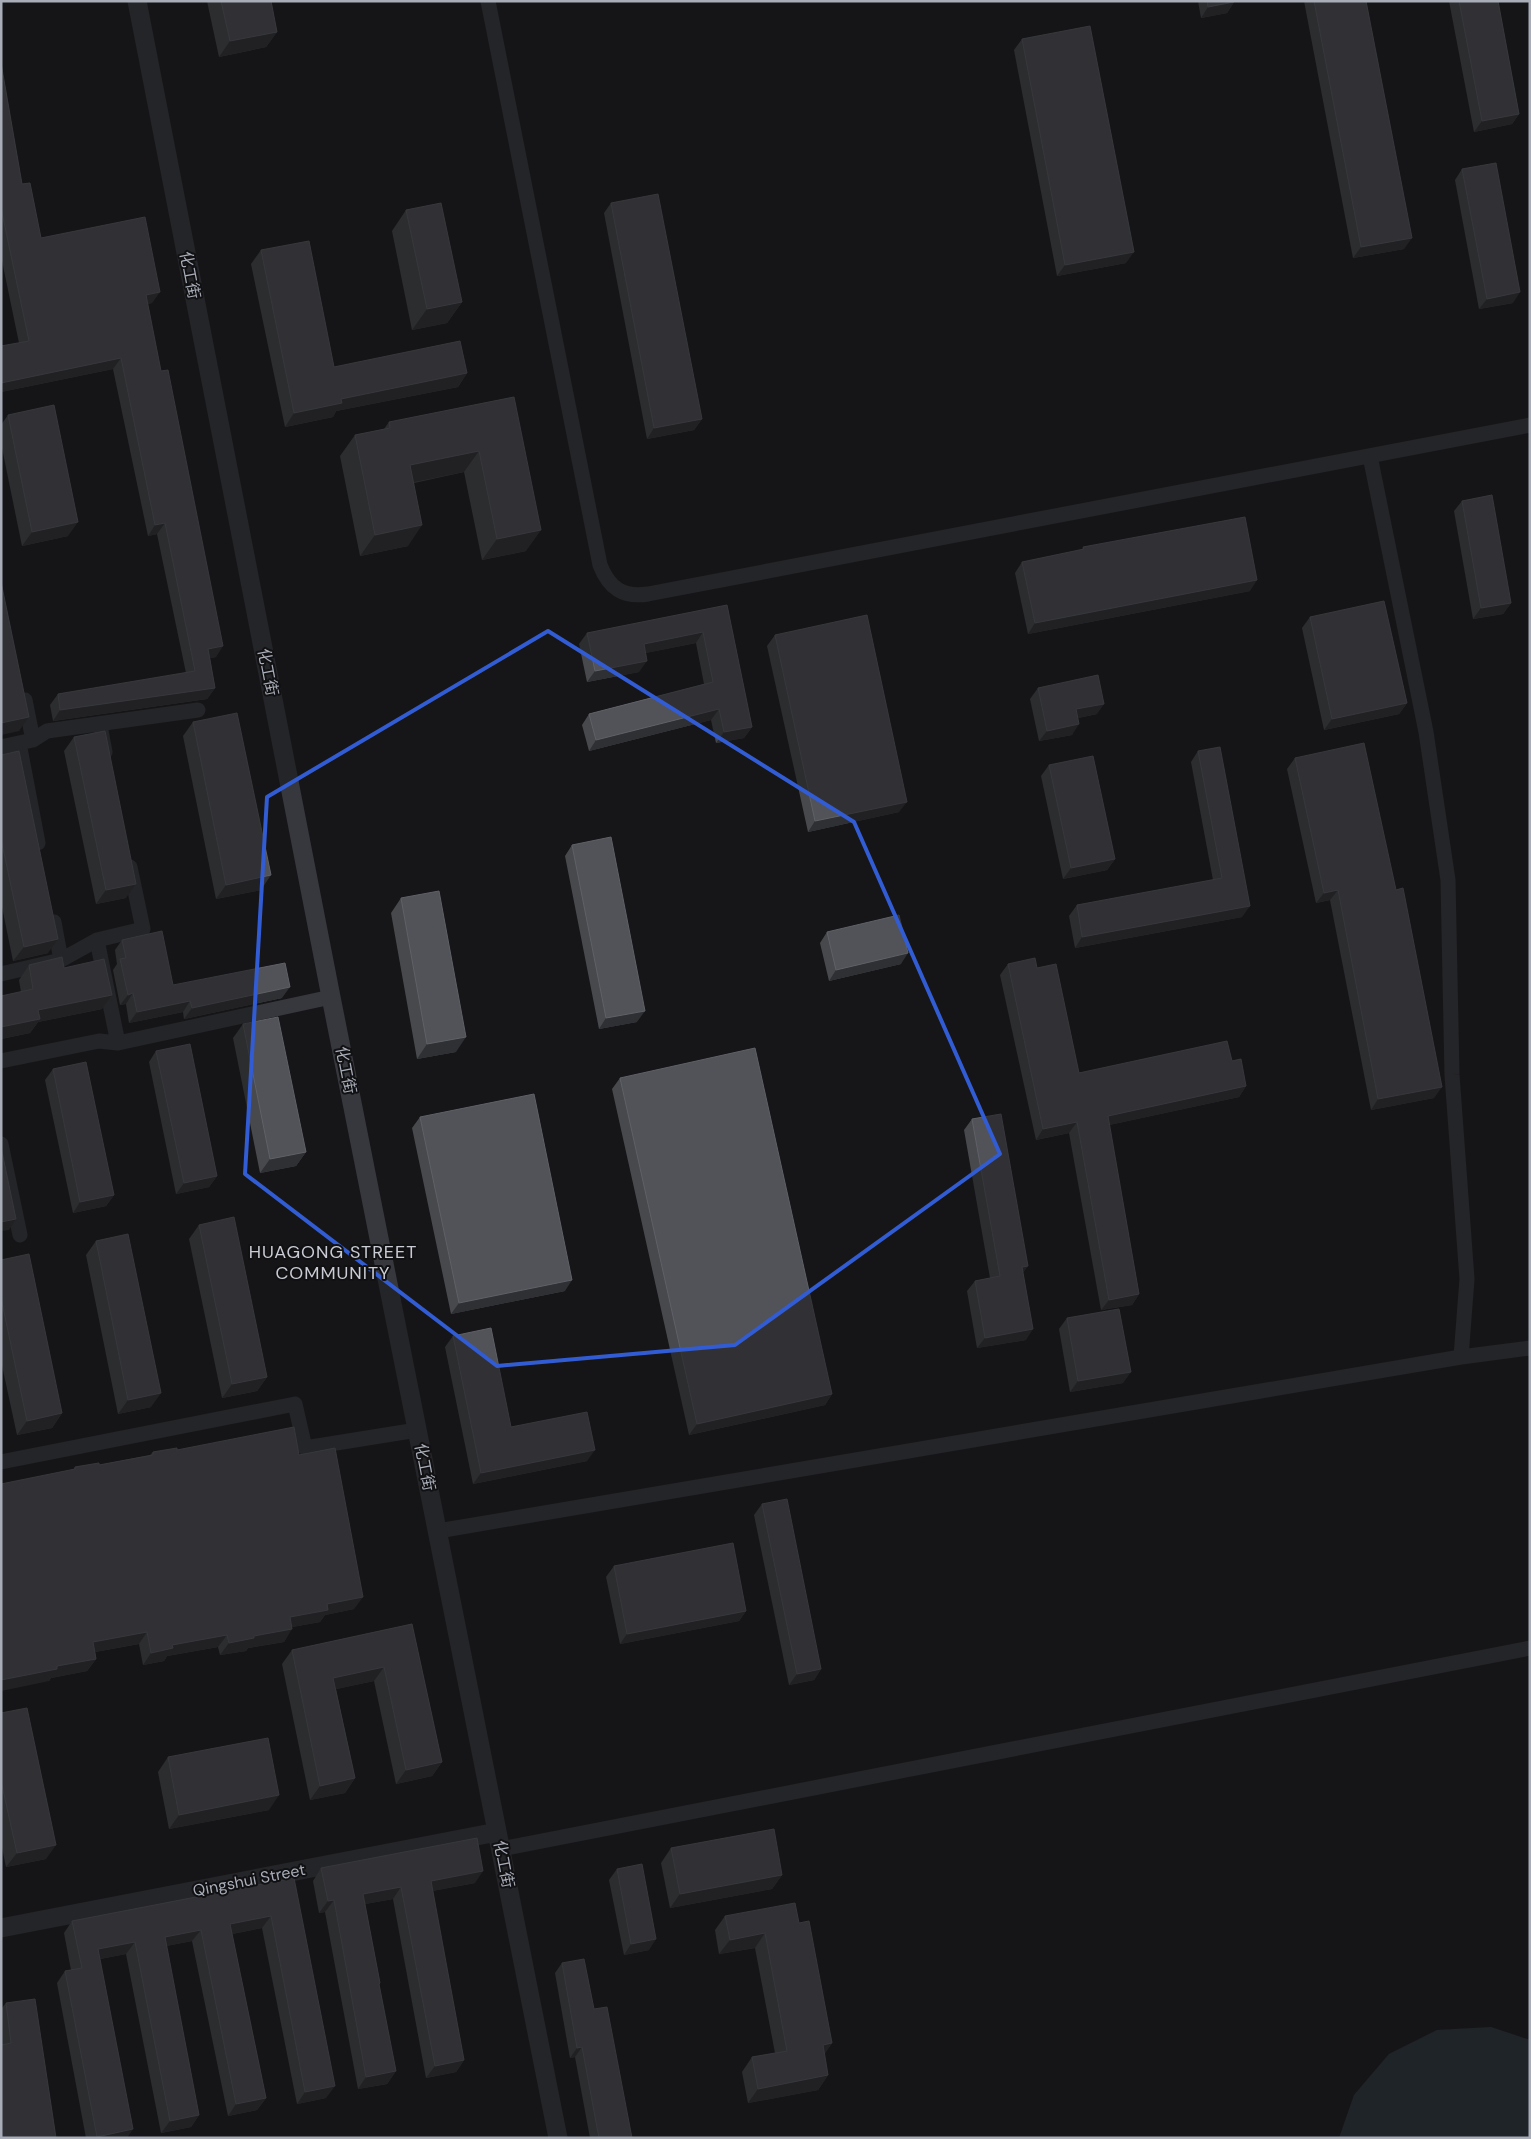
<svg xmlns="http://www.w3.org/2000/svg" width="1531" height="2139" font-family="'DM Sans','Noto Sans SC',sans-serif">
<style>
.water{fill:#2c353c}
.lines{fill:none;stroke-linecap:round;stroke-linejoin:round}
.minor{stroke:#37383d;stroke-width:15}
.tertiary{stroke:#37383d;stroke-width:19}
.wall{fill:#47494d}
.shaded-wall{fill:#2f3033}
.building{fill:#525359;stroke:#5f6168}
.marked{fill:none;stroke:#325cd3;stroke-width:4;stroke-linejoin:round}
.labels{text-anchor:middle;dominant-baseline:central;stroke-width:4;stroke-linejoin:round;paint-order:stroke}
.street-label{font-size:16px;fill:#a8adb8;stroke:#111113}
.neighbourhood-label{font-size:18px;letter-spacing:1px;fill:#c9ccd4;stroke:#111113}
</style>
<rect width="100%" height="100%" fill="#161618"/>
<!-- water -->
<path class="water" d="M1491 2027 1530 2040V2138H1339L1354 2095 1389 2054 1437 2030Z"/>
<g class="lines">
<!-- minor -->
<path class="minor" d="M488 1 600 565C609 588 623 598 648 594L1530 425
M100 725 105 752
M33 740 47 731 198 710
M19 743 38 843
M1 747 33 740 25 700
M54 922 61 960
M97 940 118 1043
M1 974 61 960 97 940 143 929 130 867
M1 1061 99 1041 118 1043 331 997
M1 1144 20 1235
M1461 1357 1530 1348
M1 1462 295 1404 305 1448 417 1430
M438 1531 1461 1357 1467 1279 1452 1075 1448 880 1426 732 1370 456
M501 1849 1530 1648"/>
<!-- tertiary -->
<path class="tertiary" d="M137 1 331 997 558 2138
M1 1928 497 1832"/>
</g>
<!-- wall -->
<path class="wall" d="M207 1H271L277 32 266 47 219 57Z
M1198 1H1234V2L1227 13 1201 18Z
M1304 1H1366L1404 249 1353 258Z
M1449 1H1498L1519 114 1512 124 1474 132Z
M1022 39 1126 263 1057 276 1014 50Z
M1 63 22 184 41 238 152 303 147 304 216 657 210 658 215 688 207 699 53 721 50 705 58 694 186 673 157 534 148 536 113 369 1 392V346L19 343 1 256Z
M1462 169 1513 303 1479 309 1455 180Z
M611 203 702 419 694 430 647 439 604 213Z
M406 210 462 302 447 323 412 330 392 231Z
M261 250 334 367 467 373 458 387 336 411 333 417 285 427 251 264Z
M514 397 526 551 482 560 464 472 414 483 408 546 360 556 340 456 355 435 384 429 389 422Z
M8 415 68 536 22 546 1 443V425Z
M1462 501 1511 603 1503 614 1473 619 1454 511Z
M1083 547 1250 591 1028 634 1015 573 1022 562 1082 550Z
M727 605 752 727 744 738 716 743 711 720 589 751 582 725 589 714 704 684 696 643 645 653 639 672 587 682 579 644 587 633Z
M1310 617 1407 703 1399 714 1324 730 1302 628Z
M775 635 899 812 808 832 767 646Z
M1038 688 1097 714 1078 718 1072 735 1039 741 1030 699Z
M193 722 261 890 216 899 183 736Z
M74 737 126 898 96 904 64 751Z
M1198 751 1242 917 1075 948 1069 916 1077 905 1213 880 1191 762Z
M1 755 48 953 13 961 1 902Z
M1295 758 1434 1098 1371 1110 1330 900 1316 903 1287 769Z
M1049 765 1115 859 1107 870 1063 879 1041 776Z
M572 845 637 1022 599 1029 565 856Z
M401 898 456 1052 417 1059 391 913Z
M827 932 901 964 829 981 820 943Z
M122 940 173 985 282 998 184 1019 183 1012 129 1023 126 1004 120 1005 113 970 117 964 115 950Z
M1008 964 1037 968 1079 1073 1232 1061 1246 1086 1239 1097 1109 1125 1139 1294 1132 1305 1101 1310 1069 1133 1036 1140 1000 975Z
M29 965 64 968 102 1009 38 1022 30 1033 1 1039V996L21 992 19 980Z
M243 1024 306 1152 296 1166 260 1173 233 1038Z
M156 1051 217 1176 209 1187 176 1194 149 1062Z
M53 1069 114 1195 106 1206 73 1213 45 1080Z
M620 1078 832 1394 825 1405 689 1435 612 1089Z
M420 1117 565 1291 451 1314 412 1128Z
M972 1119 1023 1272 1026 1340 977 1348 967 1291 975 1281 990 1278 964 1130Z
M199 1225 267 1377 257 1391 222 1398 189 1239Z
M96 1241 151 1407 118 1414 86 1255Z
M1 1260 62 1413 52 1428 17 1435 1 1361Z
M1067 1318 1123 1383 1070 1392 1059 1329Z
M453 1336 511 1427 587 1461 473 1484 445 1347Z
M177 1450 299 1455 354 1609 325 1615 320 1622 292 1627 284 1642 248 1648 246 1651 220 1655 218 1647 167 1656 164 1661 143 1665 139 1644 95 1652 96 1659 87 1671 51 1678 49 1681 73 1470 75 1467 99 1465 150 1455 153 1452Z
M762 1504 821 1669 814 1680 789 1685 754 1515Z
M614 1566 746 1611 739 1621 620 1644 606 1577Z
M412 1624 442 1762 432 1776 396 1784 374 1681 336 1689 355 1778 345 1793 310 1800 282 1664 292 1650Z
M1 1713 46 1859 6 1867 1 1843Z
M168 1757 269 1810 169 1829 158 1772Z
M671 1848 782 1875 772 1889 670 1908 661 1863Z
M321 1868 475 1883 432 1891 464 2060 456 2072 426 2078 393 1899 365 1904 380 1983 379 1986 396 2071 387 2084 358 2089 325 1912 319 1913 313 1881Z
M617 1869 649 1950 624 1955 609 1880Z
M294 1878 326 2098 297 2104 262 1928 232 1934 266 2098 257 2110 228 2116 192 1941 166 1946 199 2115 191 2127 161 2133 126 1954 100 1959 127 2138H86L57 1983 65 1971 71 1970 64 1933 72 1921Z
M725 1916 799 1923 832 2043 824 2054 828 2075 818 2090 748 2103 742 2072 752 2057 775 2053 755 1948 719 1954 715 1930Z
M562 1963 594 2009 632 2138H590L575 2057 570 2058 555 1973Z
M6 2003 56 2138H1V2009Z"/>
<!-- shaded-wall -->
<path class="shaded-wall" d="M1234 2 1227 13 1201 18 1208 7Z
M277 32 266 47 219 57 230 41Z
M1519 114 1512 124 1474 132 1482 121Z
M1412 238 1404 249 1353 258 1361 247Z
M1134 252 1126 263 1057 276 1065 265Z
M160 292 152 303 138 306 146 295Z
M1520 292 1513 303 1479 309 1487 299Z
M462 302 447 323 412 330 427 309Z
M121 358 113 369 1 392V383Z
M467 373 458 387 336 411 333 417 285 427 294 413 341 399Z
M702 419 694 430 647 439 654 428Z
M479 451 464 472 395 486 410 465Z
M78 522 68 536 22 546 32 532Z
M165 523 157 534 148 536 155 525Z
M422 525 408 546 360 556 375 535Z
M541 530 526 551 482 560 497 539Z
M1257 580 1250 591 1028 634 1035 623Z
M1511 603 1503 614 1473 619 1481 608Z
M703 632 696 643 636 655 644 644Z
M223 646 216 657 201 660 208 649Z
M647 661 639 672 587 682 595 671Z
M215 688 207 699 53 721 60 710Z
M1407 703 1399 714 1324 730 1332 719Z
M1104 704 1097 714 1069 720 1076 709Z
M719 709 711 720 589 751 596 740Z
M29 717 19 731 1 735V723Z
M1079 724 1072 735 1039 741 1047 731Z
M752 727 744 738 716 743 724 732Z
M907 802 899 812 808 832 815 821Z
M1115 859 1107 870 1063 879 1071 868Z
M271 875 261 890 216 899 226 885Z
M136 884 126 898 96 904 106 890Z
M1338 890 1330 900 1316 903 1324 893Z
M1250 906 1242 917 1075 948 1082 937Z
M58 939 48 953 13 961 24 947Z
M908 953 901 964 829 981 836 970Z
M290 987 282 998 184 1019 192 1008Z
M133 993 126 1004 120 1005 128 995Z
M112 995 102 1009 38 1022 30 1033 1 1039V1027L38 1010Z
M190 1001 183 1012 129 1023 137 1012Z
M645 1011 637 1022 599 1029 606 1018Z
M466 1037 456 1052 417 1059 427 1044Z
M1246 1086 1239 1097 1100 1127 1108 1116Z
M1442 1087 1434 1098 1371 1110 1378 1099Z
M1077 1122 1069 1133 1036 1140 1043 1129Z
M306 1152 296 1166 260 1173 270 1159Z
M217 1176 209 1187 176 1194 184 1183Z
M114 1195 106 1206 73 1213 80 1202Z
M16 1219 9 1230 1 1231V1222Z
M1028 1266 1020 1277 1022 1267Z
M572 1280 565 1291 451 1314 459 1303Z
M1139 1294 1132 1305 1101 1310 1109 1300Z
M1033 1329 1026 1340 977 1348 985 1338Z
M1131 1372 1123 1383 1070 1392 1078 1381Z
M267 1377 257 1391 222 1398 232 1384Z
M161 1393 151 1407 118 1414 128 1400Z
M832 1394 825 1405 689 1435 697 1424Z
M62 1413 52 1428 17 1435 27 1421Z
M595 1450 587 1461 473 1484 481 1473Z
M363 1597 354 1609 325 1615 320 1622 281 1629 290 1617 327 1604Z
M746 1611 739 1621 620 1644 627 1634Z
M292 1629 284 1642 248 1648 246 1651 220 1655 229 1643 254 1636Z
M147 1632 139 1644 84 1654 93 1642Z
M227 1635 218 1647 167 1656 164 1661 143 1665 151 1653 172 1645Z
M96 1659 87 1671 51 1678 49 1681 1 1691V1680L57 1666Z
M384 1667 374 1681 323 1692 333 1678Z
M821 1669 814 1680 789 1685 797 1674Z
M442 1762 432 1776 396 1784 406 1770Z
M355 1778 345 1793 310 1800 320 1786Z
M279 1795 269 1810 169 1829 179 1815Z
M56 1845 46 1859 6 1867 17 1853Z
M483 1871 475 1883 422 1893 431 1881Z
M782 1875 772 1889 670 1908 680 1894Z
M401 1887 393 1899 354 1906 363 1894Z
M334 1900 325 1912 319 1913 328 1901Z
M271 1916 262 1928 222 1936 230 1924Z
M201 1930 192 1941 156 1948 165 1937Z
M765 1933 755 1948 719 1954 730 1940Z
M656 1939 649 1950 624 1955 631 1944Z
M135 1942 126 1954 90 1961 98 1949Z
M832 2043 822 2058 823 2045Z
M582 2047 575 2057 570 2058 577 2048Z
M464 2060 456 2072 426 2078 435 2066Z
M396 2071 387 2084 358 2089 366 2077Z
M828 2075 818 2090 748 2103 758 2089Z
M335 2086 326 2098 297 2104 305 2092Z
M266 2098 257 2110 228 2116 236 2104Z
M199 2115 191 2127 161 2133 170 2121Z
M133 2129 127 2138H96L97 2137Z"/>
<!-- building -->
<path class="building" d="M221 1H271L277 32 230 41Z
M1207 1H1234V2L1208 7Z
M1314 1H1366L1412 238 1361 247Z
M1459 1H1498L1519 114 1482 121Z
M1090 26 1134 252 1065 265 1022 39Z
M1 63 22 184 30 183 41 238 145 217 160 292 146 295 161 371 168 370 223 646 208 649 215 688 60 710 58 694 195 671 165 523 155 525 121 358 1 383V346L29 341 1 208Z
M1496 163 1520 292 1487 299 1462 169Z
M658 194 702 419 654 428 611 203Z
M441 203 462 302 427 309 406 210Z
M309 241 334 367 460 341 467 373 341 399 342 403 294 413 261 250Z
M514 397 541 530 497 539 479 451 410 465 422 525 375 535 355 435 390 428 389 422Z
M54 405 78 522 32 532 8 415Z
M1492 495 1511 603 1481 608 1462 501Z
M1245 517 1257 580 1035 623 1022 562 1084 549 1083 547Z
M1 582 29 717 1 723Z
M1384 601 1407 703 1332 719 1310 617Z
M727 605 752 727 724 732 719 709 596 740 589 714 713 682 703 632 644 644 647 661 595 671 587 633Z
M867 615 907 802 815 821 775 635Z
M1098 675 1104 704 1076 709 1079 724 1047 731 1038 688Z
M237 713 271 875 226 885 193 722Z
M105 731 136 884 106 890 74 737Z
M1364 743 1396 890 1403 888 1442 1087 1378 1099 1338 890 1324 893 1295 758Z
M1220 747 1250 906 1082 937 1077 905 1222 878 1198 751Z
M19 751 58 939 24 947 1 839V755Z
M1093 756 1115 859 1071 868 1049 765Z
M611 837 645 1011 606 1018 572 845Z
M439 891 466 1037 427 1044 401 898Z
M899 915 908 953 836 970 827 932Z
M162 931 173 985 285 963 290 987 192 1008 190 1001 137 1012 133 993 128 995 120 959 126 958 122 940Z
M62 957 64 968 104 959 112 995 38 1010 40 1019 1 1027V996L33 989 29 965Z
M1035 958 1037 968 1056 964 1079 1073 1227 1041 1232 1061 1241 1059 1246 1086 1108 1116 1139 1294 1109 1300 1077 1122 1043 1129 1008 964Z
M278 1017 306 1152 270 1159 243 1024Z
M190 1044 217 1176 184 1183 156 1051Z
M755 1048 832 1394 697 1424 620 1078Z
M86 1062 114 1195 80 1202 53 1069Z
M534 1094 572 1280 459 1303 420 1117Z
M1001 1114 1028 1266 1022 1267 1033 1329 985 1338 975 1281 1000 1276 972 1119Z
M1 1147 16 1219 1 1222Z
M234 1217 267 1377 232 1384 199 1225Z
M128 1234 161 1393 128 1400 96 1241Z
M29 1254 62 1413 27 1421 1 1298V1260Z
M1119 1309 1131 1372 1078 1381 1067 1318Z
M491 1328 511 1427 587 1412 595 1450 481 1473 453 1336Z
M294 1427 299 1455 335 1448 363 1597 327 1604 328 1610 290 1617 292 1629 254 1636V1638L229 1643 227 1635 172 1645 173 1648 151 1653 147 1632 93 1642 96 1659 57 1666V1669L1 1680V1484L75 1469V1467L99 1463V1465L153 1455V1452L177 1448V1450Z
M787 1499 821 1669 797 1674 762 1504Z
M733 1543 746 1611 627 1634 614 1566Z
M412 1624 442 1762 406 1770 384 1667 333 1678 355 1778 320 1786 292 1650Z
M27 1708 56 1845 17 1853 1 1781V1713Z
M268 1738 279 1795 179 1815 168 1757Z
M774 1829 782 1875 680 1894 671 1848Z
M477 1838 483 1871 431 1881 464 2060 435 2066 401 1887 363 1894 380 1983 379 1984 396 2071 366 2077 334 1900 328 1901 321 1868Z
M642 1864 656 1939 631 1944 617 1869Z
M294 1878 335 2086 305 2092 271 1916 230 1924 266 2098 236 2104 201 1930 165 1937 199 2115 170 2121 135 1942 98 1949 133 2129 97 2137 65 1971 82 1968 72 1921Z
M795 1903 799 1923 809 1921 832 2043 823 2045 828 2075 758 2089 752 2057 787 2051 765 1933 730 1940 725 1916Z
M584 1959 594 2009 607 2007 632 2138H599L582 2047 577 2048 562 1963Z
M35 1999 56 2138H1V2045L11 2043 6 2003Z"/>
<!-- marked area -->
<path d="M0 0H1531V2139H0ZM548 631 854 822 1000 1154 735 1345 497 1366 245 1174 267 797Z" fill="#161618" fill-opacity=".55" fill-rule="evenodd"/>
<path class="marked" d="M548 631 854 822 1000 1154 735 1345 497 1366 245 1174 267 797Z"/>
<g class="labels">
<!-- street labels -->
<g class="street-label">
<text transform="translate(190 275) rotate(79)">化工街</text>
<text transform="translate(268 672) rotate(79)">化工街</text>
<text transform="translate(346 1070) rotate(79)">化工街</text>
<text transform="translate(425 1467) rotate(79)">化工街</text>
<text transform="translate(504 1864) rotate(79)">化工街</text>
<text transform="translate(249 1880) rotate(-11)">Qingshui Street</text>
</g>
<!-- neighbourhood labels -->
<g class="neighbourhood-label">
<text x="333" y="1252">HUAGONG STREET<tspan x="333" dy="21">COMMUNITY</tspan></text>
</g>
</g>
<!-- border -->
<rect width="1531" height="2139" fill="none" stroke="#a8adb8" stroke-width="5"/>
</svg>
